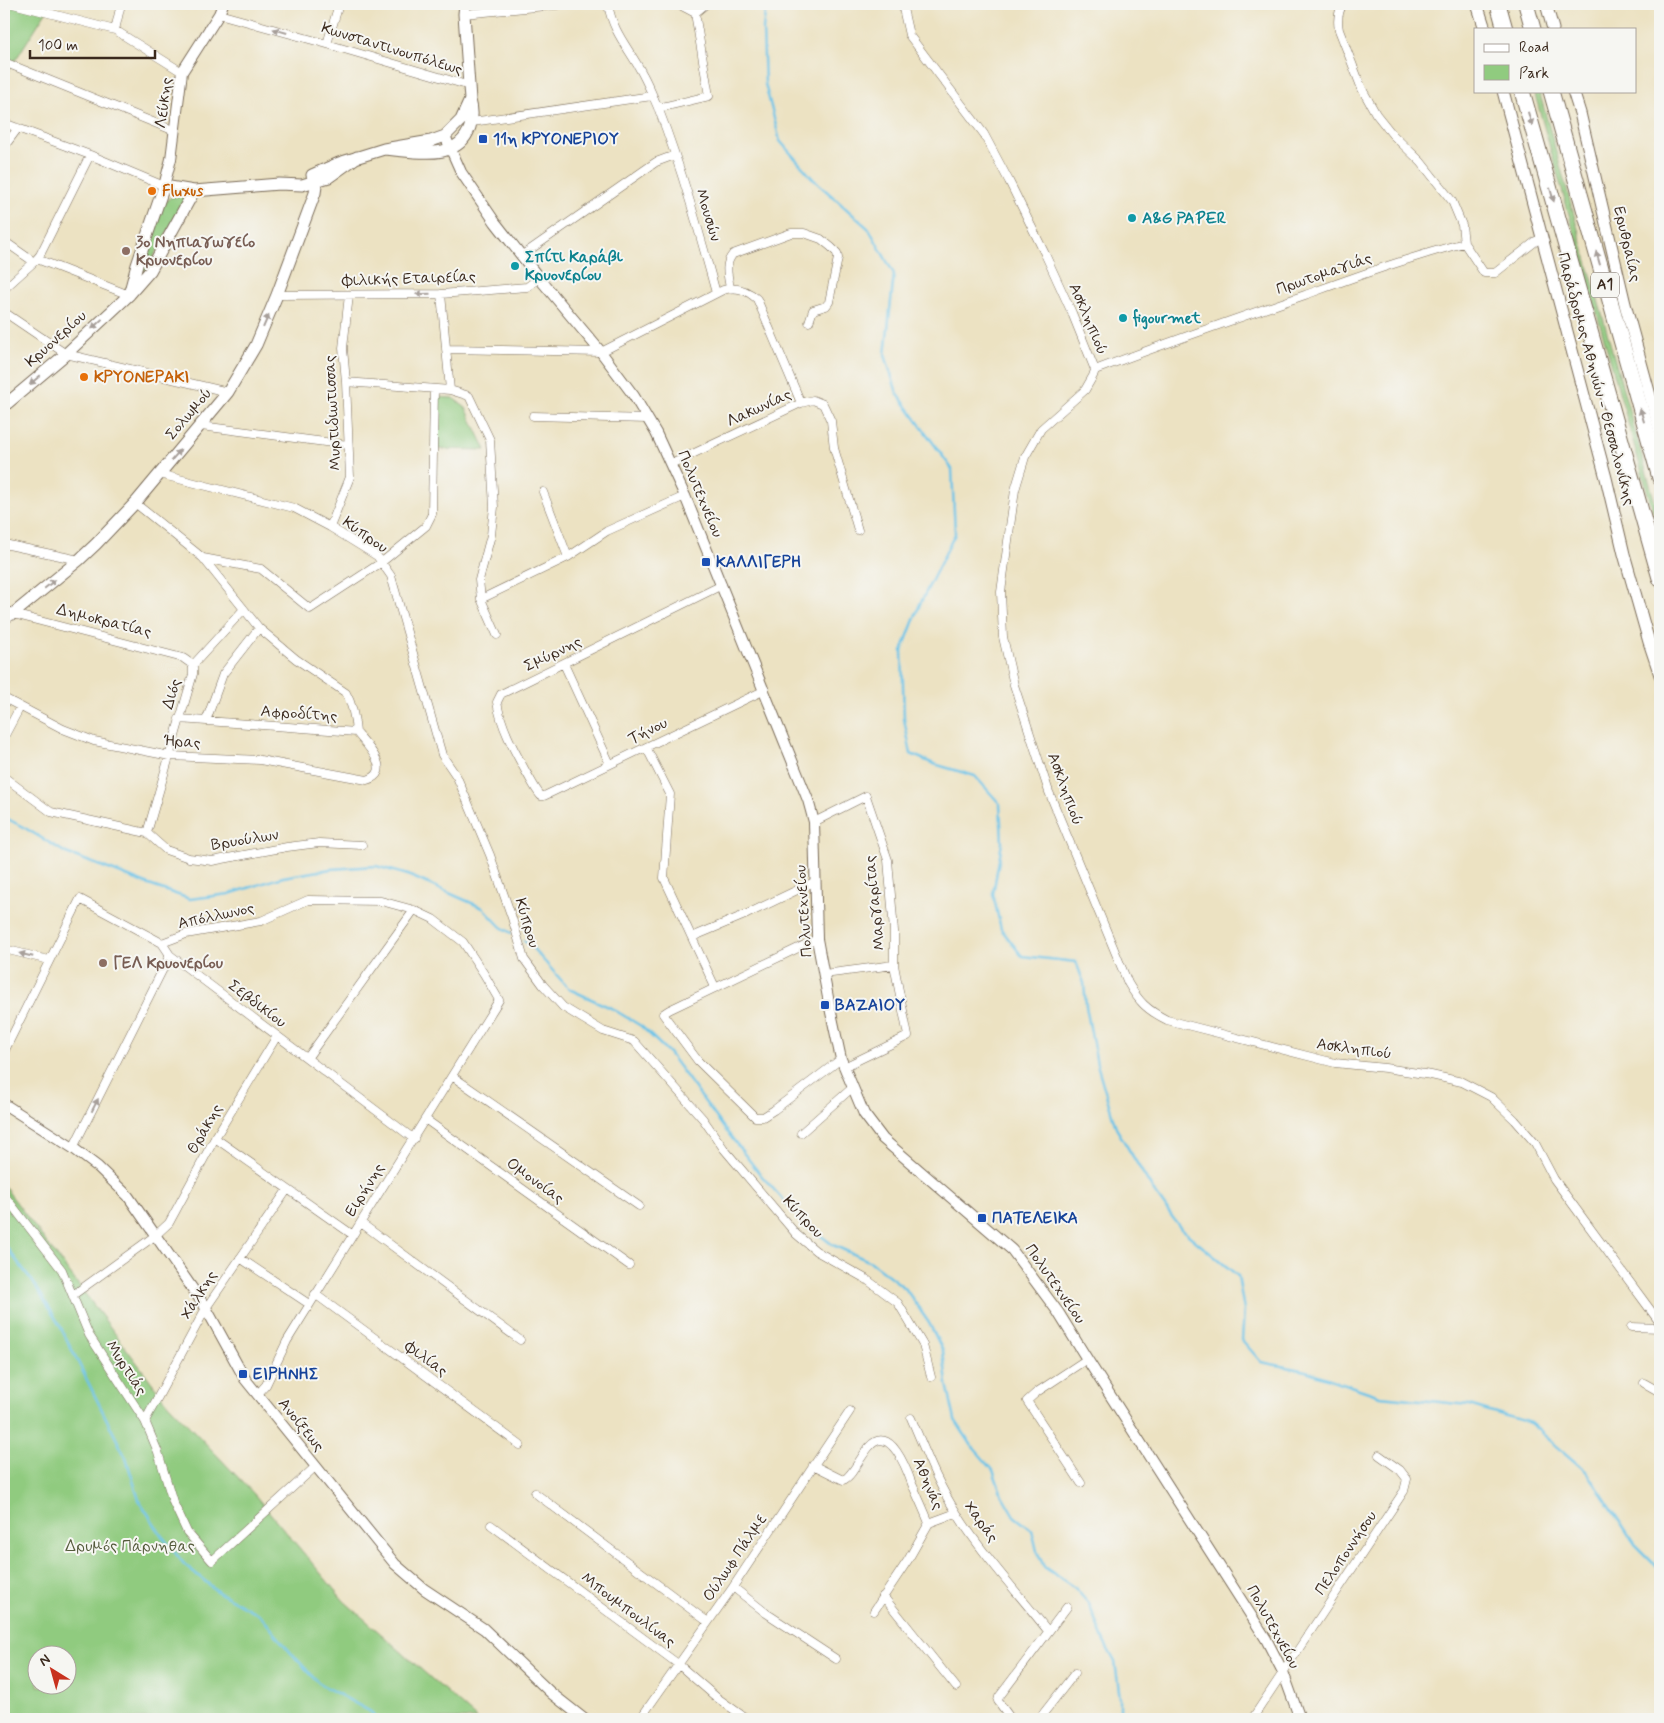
<svg xmlns="http://www.w3.org/2000/svg" width="1664" height="1723" font-family="Mynerve,sans-serif">
<style>
.green{fill:#90cb7f;stroke:#667a4e;fill-rule:evenodd}
.lines{fill:none;stroke-linecap:round;stroke-linejoin:round}
.stream{stroke:#6bc3e8;stroke-width:2.5}
.minor-casing{stroke:#796a57;stroke-width:9}
.tertiary-casing{stroke:#796a57;stroke-width:12}
.secondary-casing{stroke:#796a57;stroke-width:13}
.motorway-casing{stroke:#796a57;stroke-width:17}
.minor{stroke:#fff;stroke-width:8}
.tertiary{stroke:#fff;stroke-width:10}
.secondary{stroke:#fff;stroke-width:11}
.motorway{stroke:#fff;stroke-width:15}
.oneway{fill:#a79f9a}
.transit-dot{fill:#1a4fb4;stroke:#f6f6f2;stroke-width:2}
.food-dot{fill:#e8710a;stroke:#f6f6f2;stroke-width:2}
.culture-dot{fill:#0f9aa8;stroke:#f6f6f2;stroke-width:2}
.education-dot{fill:#8d6e63;stroke:#f6f6f2;stroke-width:2}
.labels{text-anchor:middle;dominant-baseline:central;stroke-width:4;stroke-linejoin:round;paint-order:stroke}
.shield{fill:#f6f6f2;stroke:#73675e;stroke-width:1}
.shield-label{font-size:15px;font-weight:bold;fill:#3b2a1e}
.street-label{font-size:16px;fill:#3b2a1e;stroke:#f6f6f2}
.transit-label{font-size:16px;font-weight:bold;fill:#164399;stroke:#f6f6f2;text-anchor:start}
.food-label{font-size:16px;font-weight:bold;fill:#c56008;stroke:#f6f6f2;text-anchor:start}
.culture-label{font-size:16px;font-weight:bold;fill:#0d838f;stroke:#f6f6f2;text-anchor:start}
.education-label{font-size:16px;font-weight:bold;fill:#785e54;stroke:#f6f6f2;text-anchor:start}
.park-label{font-size:16px;fill:#545a3b;stroke:#f6f6f2}
</style>
<rect width="100%" height="100%" fill="#f6f6f2"/>
<filter id="ink" filterUnits="userSpaceOnUse"><feTurbulence type="fractalNoise" baseFrequency=".02" numOctaves="2"/><feDisplacementMap in="SourceGraphic" scale="10" xChannelSelector="R" yChannelSelector="G"/><feConvolveMatrix kernelMatrix="1 2 1 2 8 2 1 2 1" color-interpolation-filters="sRGB"/></filter>
<filter id="wash" filterUnits="userSpaceOnUse"><feTurbulence type="fractalNoise" baseFrequency=".0096" numOctaves="4" result="noise"/><feDisplacementMap in="SourceGraphic" scale="20" xChannelSelector="R" yChannelSelector="G"/><feGaussianBlur stdDeviation="1.12" result="paint"/><feColorMatrix in="noise" values="0 0 0 0 0 0 0 0 0 0 0 0 0 0 0 0 0 1.4 0 .05"/><feComposite in="paint" operator="in"/></filter>
<g filter="url(#wash)">
<rect width="100%" height="100%" fill="#ece2c2"/>
<!-- green -->
<path class="green" d="M4 4H51L4 78Z
M1534 91H1539L1660 520V536Z
M187 196 147 269 134 281 163 204 171 197Z
M437 397 453 398 466 408 486 450 436 449Z
M4 1186 168 1404 254 1494 344 1601 477 1719H4ZM38 1656H68V1686H38Z"/>
<g class="lines">
<!-- stream -->
<path class="stream" d="M766 4 763 29 765 84 780 141 814 180 869 229 894 274 885 355 897 393 952 469 955 534 920 604 902 651 904 719 911 754 934 764 975 776 1000 804 1002 843 993 894 1001 929 1022 956 1076 962 1084 983 1086 1006 1097 1064 1116 1128 1153 1190 1181 1229 1238 1276 1244 1310 1242 1340 1261 1362 1306 1371 1380 1396 1469 1405 1530 1423 1588 1473 1634 1544 1660 1570
M4 817 25 828 66 853 114 871 149 885 190 899 229 894 283 877 331 869 376 866 408 875 483 908 501 927 511 933
M524 941 529 944 569 989 611 1008 641 1026 669 1053 724 1128 760 1174 804 1223 833 1245 871 1262 905 1288 929 1323 943 1351 947 1384 955 1420 972 1446 993 1470 1002 1495 1014 1516 1032 1530 1037 1551 1044 1567 1075 1588 1089 1604 1104 1642 1115 1662 1120 1698V1719
M4 1244 33 1282 59 1324 126 1458 139 1500 162 1536 184 1564 218 1592 260 1615 291 1653 320 1684 371 1712 377 1719"/>
</g>
</g>
<g filter="url(#ink)">
<g class="lines">
<defs>
<path id="minor" d="M13 4 115 30 182 72
M608 4C613 34 630 49 643 75 649 86 654 99 659 110 682 170 699 231 716 293
M678 4 695 13
M902 4 909 35 984 134 1009 181 1045 254 1072 313 1095 370 1093 376 1085 390 1041 429 1025 457 1015 490 1001 592 1003 637 1014 685 1049 792 1128 983C1139 1002 1147 1010 1167 1020L1335 1063 1385 1068 1431 1075 1462 1082 1491 1097 1515 1120 1535 1143 1554 1179 1660 1323
M1343 4C1338 12 1337 20 1339 30L1362 89 1376 114 1392 134 1421 162 1452 201 1462 225 1464 243 1484 273H1495L1536 241 1543 238
M695 13 706 4
M219 14 327 44 470 86
M464 14 566 4
M115 30 121 4
M327 44 339 4
M4 62 175 131
M658 108 709 96 695 13
M472 122 652 96
M4 123 90 155 164 186
M4 147 18 128
M4 241 34 262
M521 256 656 162 675 155
M37 259 129 295
M730 288C728 276 724 264 733 254L791 233H804L821 239 831 247 837 253 838 258 829 302 826 306 813 310 809 322
M4 289 34 262 40 255 90 155
M441 294 450 390
M277 295 441 294 527 287 539 278
M4 312 66 354 228 392
M446 349 601 352 723 290C737 286 747 290 757 299L801 403
M1095 370C1164 344 1235 319 1305 295 1358 276 1410 257 1464 243
M346 382 450 390 469 396 490 440 494 507 491 535 479 580 481 599 497 635
M533 416 648 419
M201 426 348 445
M671 464 801 403 813 400 823 404 831 421 834 448 858 530
M159 474 294 508 330 527 377 556 391 576 442 755 457 777 490 855 512 918 524 959 543 985 563 1007 603 1031 634 1041 703 1119 724 1149 796 1234 816 1251 866 1279 898 1303 923 1345 931 1377
M543 492 568 557
M135 503 203 558 259 628 296 659 346 693C353 705 355 719 356 732
M330 527 350 477 346 382 343 348 349 295
M4 544 79 560
M203 558 261 569 310 609 382 562 426 526 432 514 434 389
M722 585 501 694 497 702C501 727 514 750 526 772 531 780 535 789 541 796H544L765 690
M481 599 568 557 607 531 685 496
M4 622 13 614 183 658 193 665
M564 664 610 764
M4 698 63 729 94 741 170 756 260 760 367 780C395 772 365 743 356 732L179 719
M206 721 223 674 259 628
M4 737 20 707
M646 747 670 794 664 878 715 987
M4 777 51 812 147 833 166 850 189 858 212 861 287 847 319 843 362 845
M814 822 866 796 888 860 894 931V965L908 1036 844 1067
M147 833 193 674V665L244 609
M692 937 747 914 816 881
M817 939 669 1010 663 1014 698 1061 755 1117H763L774 1110 841 1059
M162 943 186 934 261 921 308 900 381 901 414 910 433 919 463 942 484 974 499 1000 287 1341 266 1385 257 1395
M4 949 49 960
M824 974 894 965
M4 1052 80 899 162 943 170 955 414 1139
M308 1057 414 910
M452 1076 639 1206
M425 1119 629 1265
M801 1133 852 1088
M215 1138 353 1235
M73 1148 170 955
M4 1195 62 1270 89 1335 145 1421 158 1452 173 1502 187 1532 212 1561 315 1467
M361 1223 520 1340
M240 1258 309 1304
M315 1294 520 1445
M73 1295 156 1235 169 1223 215 1138 277 1036
M1631 1327 1660 1328
M1644 1383 1660 1392
M911 1418C925 1450 937 1483 956 1512 981 1553 1018 1593 1048 1631
M145 1421 206 1308 287 1190
M813 1465 843 1480C852 1477 861 1456 869 1447 890 1423 907 1470 912 1484 918 1497 924 1510 929 1523
M1081 1483 1027 1401 1037 1392 1087 1359
M535 1493 708 1622
M929 1523 956 1513
M491 1525 678 1664 716 1697 747 1719
M733 1587 766 1613 836 1659
M883 1596 956 1687
M874 1611 908 1560 929 1523
M640 1719 733 1587 850 1411
M1011 1719 998 1701 999 1697 1067 1607
M1039 1719 1075 1673
M1252 1719 1404 1491 1407 1479 1400 1470 1379 1455"/>
<path id="tertiary" d="M445 136 461 172 495 222 539 278 601 352 634 396 656 433 685 496 808 800 814 822 817 939 829 1003 841 1059 864 1114 883 1139 1012 1250 1058 1312 1087 1359 1266 1639 1283 1672 1300 1719
M164 186 171 159 182 72 219 14 223 4
M4 1104 73 1148 98 1167 128 1196 206 1308 245 1379 395 1564 424 1589 484 1629 551 1693 584 1719"/>
<path id="secondary" d="M1477 4 1485 29
M1546 4 1553 29
M1503 91 1606 478 1624 554 1649 642 1660 675
M1573 91 1580 113 1625 304 1660 432
M384 149C414 151 458 163 470 127 473 118 473 110 470 100L464 14 465 4
M312 175 339 163 384 149 431 141 445 136 461 120 470 100
M129 295 137 265 164 186 194 191 279 184 302 185 329 177 357 157
M4 406 66 354 129 295 150 271 194 191
M4 613 13 614 79 560 96 544 137 501 228 392 256 345 277 295 315 193 318 173"/>
<path id="motorway" d="M1498 4 1505 29
M1526 4 1533 29
M1522 91 1660 578
M1551 91 1660 478"/>
</defs>
<!-- minor casing -->
<use href="#minor" class="minor-casing"/>
<!-- tertiary casing -->
<use href="#tertiary" class="tertiary-casing"/>
<!-- secondary casing -->
<use href="#secondary" class="secondary-casing"/>
<!-- motorway casing -->
<use href="#motorway" class="motorway-casing"/>
<!-- minor -->
<use href="#minor" class="minor"/>
<!-- tertiary -->
<use href="#tertiary" class="tertiary"/>
<!-- secondary -->
<use href="#secondary" class="secondary"/>
<!-- motorway -->
<use href="#motorway" class="motorway"/>
</g>
<!-- one-way arrows -->
<defs><path id="oneway-solid" d="M-6-.8H1V-3.2L6.5 0L1 3.2V.8H-6Z" transform="scale(1.25)"/></defs>
<g class="oneway">
<use href="#oneway-solid" transform="translate(280 31) rotate(-164)"/>
<use href="#oneway-solid" transform="translate(1530 119) rotate(74)"/>
<use href="#oneway-solid" transform="translate(1552 195) rotate(74)"/>
<use href="#oneway-solid" transform="translate(1598 258) rotate(-106)"/>
<use href="#oneway-solid" transform="translate(423 294) rotate(179)"/>
<use href="#oneway-solid" transform="translate(266 321) rotate(-67)"/>
<use href="#oneway-solid" transform="translate(97 324) rotate(137)"/>
<use href="#oneway-solid" transform="translate(35 380) rotate(140)"/>
<use href="#oneway-solid" transform="translate(1642 415) rotate(-106)"/>
<use href="#oneway-solid" transform="translate(176 455) rotate(-49)"/>
<use href="#oneway-solid" transform="translate(50 584) rotate(-39)"/>
<use href="#oneway-solid" transform="translate(26 955) rotate(-166)"/>
<use href="#oneway-solid" transform="translate(95 1105) rotate(-63)"/>
</g>
</g>
<!-- markers -->
<g class="transit-dot">
<rect x="478" y="134" width="10" height="10" rx="2.5"/>
<rect x="701" y="557" width="10" height="10" rx="2.5"/>
<rect x="820" y="1000" width="10" height="10" rx="2.5"/>
<rect x="977" y="1213" width="10" height="10" rx="2.5"/>
<rect x="238" y="1369" width="10" height="10" rx="2.5"/>
</g>
<g class="food-dot">
<circle cx="152" cy="191" r="5"/>
<circle cx="84" cy="377" r="5"/>
</g>
<g class="culture-dot">
<circle cx="1132" cy="218" r="5"/>
<circle cx="515" cy="266" r="5"/>
<circle cx="1123" cy="318" r="5"/>
</g>
<g class="education-dot">
<circle cx="126" cy="251" r="5"/>
<circle cx="103" cy="963" r="5"/>
</g>
<g class="labels">
<!-- shield labels -->
<rect class="shield" x="1591" y="272.5" width="28" height="25" rx="4"/>
<g class="shield-label">
<text x="1605" y="285">Α1</text>
</g>
<!-- street labels -->
<g class="street-label">
<text transform="translate(392 49) rotate(17)">Κωνσταντινουπόλεως</text>
<text transform="translate(164 103) rotate(-83)">Λεύκης</text>
<text transform="translate(708 215) rotate(73)">Μουσών</text>
<text transform="translate(1627 244) rotate(77)">Ερυθραίας</text>
<text transform="translate(1324 274) rotate(-19)">Πρωτομαγιάς</text>
<text transform="translate(409 279) rotate(-2)">Φιλικής Εταιρείας</text>
<text transform="translate(1088 319) rotate(67)">Ασκληπιού</text>
<text transform="translate(56 339) rotate(-42)">Κρυονερίου</text>
<text transform="translate(1596 379) rotate(75)">Παράδρομος Αθηνών - Θεσσαλονίκης</text>
<text transform="translate(759 408) rotate(-25)">Λακωνίας</text>
<text transform="translate(333 413) rotate(-93)">Μυρτιδιωτισσας</text>
<text transform="translate(189 414) rotate(-50)">Σολωμού</text>
<text transform="translate(700 494) rotate(67)">Πολυτεχνείου</text>
<text transform="translate(365 535) rotate(35)">Κύπρου</text>
<text transform="translate(104 621) rotate(14)">Δημοκρατίας</text>
<text transform="translate(553 654) rotate(-26)">Σμύρνης</text>
<text transform="translate(172 694) rotate(-73)">Διός</text>
<text transform="translate(299 714) rotate(4)">Αφροδίτης</text>
<text transform="translate(648 731) rotate(-26)">Τήνου</text>
<text transform="translate(182 742) rotate(5)">Ήρας</text>
<text transform="translate(1065 789) rotate(70)">Ασκληπιού</text>
<text transform="translate(245 840) rotate(-9)">Βρυούλων</text>
<text transform="translate(875 903) rotate(-96)">Μαργαρίτας</text>
<text transform="translate(804 911) rotate(-94)">Πολυτεχνείου</text>
<text transform="translate(216 916) rotate(-12)">Απόλλωνος</text>
<text transform="translate(527 923) rotate(73)">Κύπρου</text>
<text transform="translate(257 1004) rotate(37)">Σεβδικίου</text>
<text transform="translate(1354 1049) rotate(8)">Ασκληπιού</text>
<text transform="translate(205 1129) rotate(-60)">Θράκης</text>
<text transform="translate(535 1181) rotate(36)">Ομονοίας</text>
<text transform="translate(365 1190) rotate(-58)">Ειρήνης</text>
<text transform="translate(803 1217) rotate(47)">Κύπρου</text>
<text transform="translate(1055 1284) rotate(55)">Πολυτεχνείου</text>
<text transform="translate(199 1295) rotate(-58)">Χάλκης</text>
<text transform="translate(426 1359) rotate(36)">Φιλίας</text>
<text transform="translate(126 1368) rotate(57)">Μυρτιάς</text>
<text transform="translate(301 1425) rotate(51)">Ανοίξεως</text>
<text transform="translate(928 1484) rotate(67)">Αθηνάς</text>
<text transform="translate(981 1522) rotate(54)">Χαράς</text>
<text transform="translate(1346 1553) rotate(-56)">Πελοποννήσου</text>
<text transform="translate(735 1558) rotate(-56)">Ούλωφ Πάλμε</text>
<text transform="translate(628 1610) rotate(37)">Μπουμπουλίνας</text>
<text transform="translate(1273 1627) rotate(61)">Πολυτεχνείου</text>
</g>
<!-- transit labels -->
<g class="transit-label">
<text x="493" y="139">11η ΚΡΥΟΝΕΡΙΟΥ</text>
<text x="716" y="562">ΚΑΛΛΙΓΕΡΗ</text>
<text x="835" y="1005">ΒΑΖΑΙΟΥ</text>
<text x="992" y="1218">ΠΑΤΕΛΕΙΚΑ</text>
<text x="253" y="1374">ΕΙΡΗΝΗΣ</text>
</g>
<!-- food labels -->
<g class="food-label">
<text x="162" y="191">Fluxus</text>
<text x="94" y="377">ΚΡΥΟΝΕΡΑΚΙ</text>
</g>
<!-- culture labels -->
<g class="culture-label">
<text x="1142" y="218">A&amp;G PAPER</text>
<text x="525" y="257">Σπίτι Καράβι<tspan x="525" dy="18">Κρυονερίου</tspan></text>
<text x="1133" y="318">figourmet</text>
</g>
<!-- education labels -->
<g class="education-label">
<text x="136" y="242">3ο Νηπιαγωγείο<tspan x="136" dy="18">Κρυονερίου</tspan></text>
<text x="113" y="963">ΓΕΛ Κρυονερίου</text>
</g>
<!-- park labels -->
<g class="park-label">
<text x="130" y="1546">Δρυμός Πάρνηθας</text>
</g>
</g>
<!-- margin -->
<rect width="1664" height="1723" fill="none" stroke="#f6f6f2" stroke-width="20"/>
<!-- legend -->
<rect x="1474" y="28" width="162" height="65" fill="#f6f6f2" stroke="#aba49d"/>
<rect x="1484" y="44" width="25" height="8" fill="#ffffff" stroke="#aba49d"/>
<text x="1519" y="52" font-size="15" fill="#3b2a1e">Road</text>
<rect x="1484" y="65" width="25" height="15" fill="#90cb7f" stroke="#aba49d"/>
<text x="1519" y="78" font-size="15" fill="#3b2a1e">Park</text>
<!-- north arrow -->
<g transform="translate(52 1670) rotate(323)"><circle r="24" fill="#f6f6f2" stroke="#aba49d"/>
<path d="M0-4L9 19L0 12L-9 19Z" fill="#c8321e"/>
<text y="-8" font-size="14" font-weight="bold" text-anchor="middle" fill="#3b2a1e">N</text>
</g>
<!-- scale -->
<path d="M30 50v8h125v-8" fill="none" stroke="#3b2a1e" stroke-width="2.5"/>
<text x="38" y="50" font-size="15" fill="#3b2a1e" stroke="#f6f6f2" stroke-width="4" paint-order="stroke">100 m</text>
</svg>
